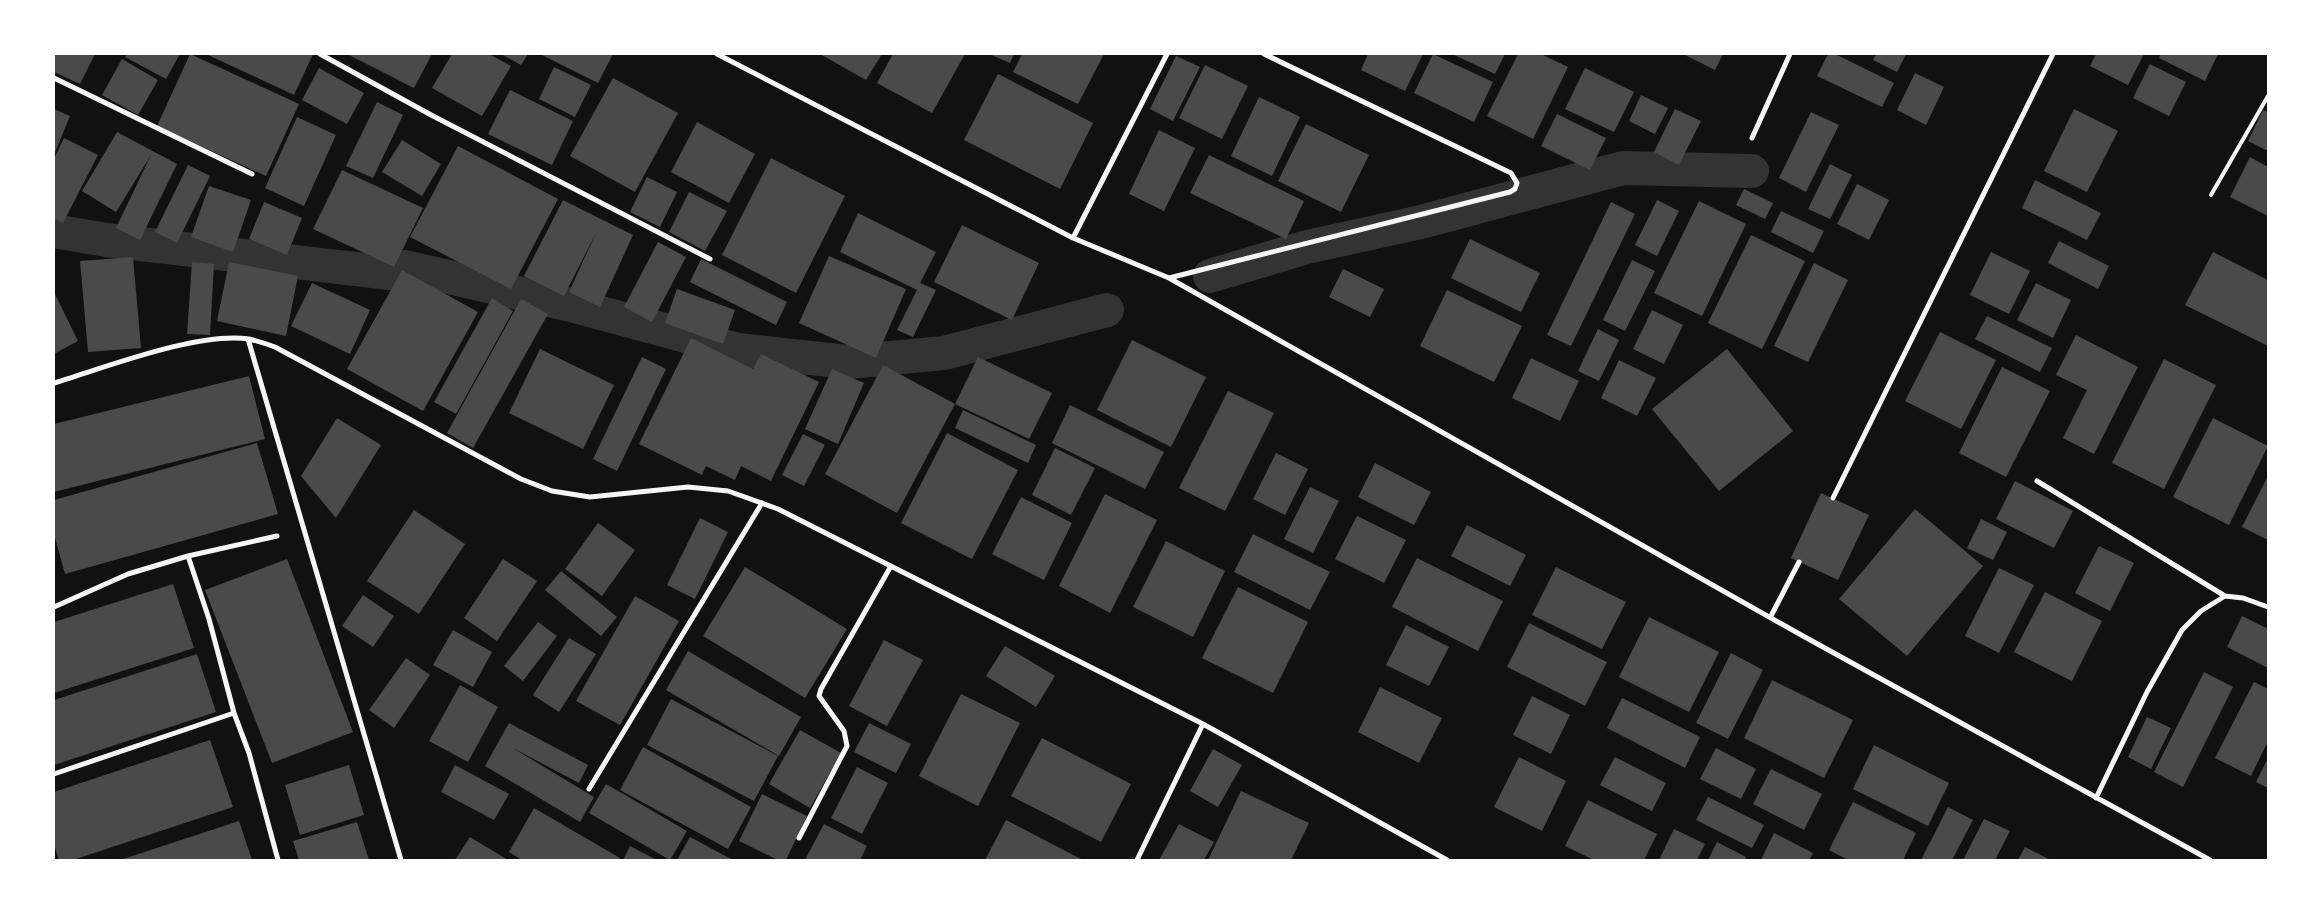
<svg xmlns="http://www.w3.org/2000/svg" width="2322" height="914" font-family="'Golos Text',sans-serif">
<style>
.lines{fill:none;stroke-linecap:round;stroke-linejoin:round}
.canal{stroke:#333;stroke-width:34}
.building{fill:#4a4a4a}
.service{stroke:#f5f5f5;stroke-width:4}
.minor{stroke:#f5f5f5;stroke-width:5}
</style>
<rect width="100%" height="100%" fill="#111"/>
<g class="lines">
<!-- canal -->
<path class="canal" d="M54 231 106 240 390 273 405 267 575 306 738 350 848 362 944 353 1107 310
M1210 276 1307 247 1421 222 1623 168 1752 171"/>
</g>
<!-- building -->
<path class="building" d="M54 54H95L80 84 54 72Z
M127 54H180L166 79 125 57Z
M190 54 299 104 266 176 157 126Z
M206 54H313L294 95Z
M347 54H432L414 88Z
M452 54H489L511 66 482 116 432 88Z
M501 54H528L521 65Z
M540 54H613L598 83Z
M820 54H882L866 80Z
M893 54H965L932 113 877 83Z
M989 54H1014L1010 63Z
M1022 54H1104L1078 104 1013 72Z
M1368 54H1423L1405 91 1361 70Z
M1433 54 1493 82 1474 122 1414 93Z
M1452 54H1505L1495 74Z
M1518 54H1541L1568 67 1533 139 1487 116Z
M1683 54H1723L1715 70Z
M1828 54H1835L1894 83 1882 107 1817 76Z
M1876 54H1906L1897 72 1873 60Z
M2096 54H2144L2128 85 2090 66Z
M2161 54H2218L2205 81 2159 58Z
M1176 56 1200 67 1173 121 1150 109Z
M122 59 158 80 138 115 102 95Z
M2150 64 2186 82 2169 116 2133 98Z
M1205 65 1248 86 1222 139 1179 118Z
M554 67 591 85 575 117 539 99Z
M319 68 364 93 347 124 302 100Z
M1585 68 1634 92 1614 132 1565 109Z
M1915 73 1944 87 1926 125 1897 110Z
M998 74 1093 123 1060 189 964 140Z
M613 78 678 113 635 192 570 156Z
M510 90 573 121 552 165 488 134Z
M1641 95 1668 108 1655 134 1629 121Z
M1259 97 1300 117 1272 176 1231 156Z
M377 102 403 115 373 178 346 166Z
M54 109 70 116 54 155Z
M1675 109 1701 121 1679 165 1654 152Z
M2074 109 2118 131 2087 192 2044 171Z
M2263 110 2268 112V151L2248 141Z
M1811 112 1839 125 1806 192 1779 178Z
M1557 114 1606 138 1590 170 1541 146Z
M297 117 336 135 304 206 265 188Z
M697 122 755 154 729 203 671 172Z
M1306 124 1369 155 1341 212 1278 181Z
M1159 130 1195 148 1164 211 1129 194Z
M117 132 177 164 140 240 116 228 151 155 116 212 82 191Z
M64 138 98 155 63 223 54 218V159Z
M402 140 441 164 422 196 382 172Z
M458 146 558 199 511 289 410 237Z
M1209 155 1304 201 1286 239 1190 193Z
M2250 157 2268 167V216L2230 197Z
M771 158 845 196 796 293 722 255Z
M1830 164 1852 175 1830 219 1808 209Z
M188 165 210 176 177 243 155 232Z
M342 170 423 208 394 267 313 229Z
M647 177 677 192 660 227 630 212Z
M2035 180 2101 213 2087 240 2022 208Z
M1857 184 1889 200 1869 240 1837 224Z
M209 186 251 200 233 252 191 237Z
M1744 189 1773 203 1765 219 1736 205Z
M689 192 727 211 705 251 669 232Z
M563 200 633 235 600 307 569 292 596 233 564 296 524 276Z
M1657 200 1679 211 1657 256 1635 245Z
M1699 201 1746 224 1702 316 1654 293Z
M264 202 302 218 287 255 249 239Z
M1611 202 1635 214 1571 346 1547 335Z
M1781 211 1824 231 1813 253 1771 232Z
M858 213 936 252 920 283 936 290 913 337 897 330 917 290 840 252Z
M962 225 1039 263 1012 320 934 282Z
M1751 235 1805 261 1762 349 1708 323Z
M1470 239 1540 273 1521 312 1451 278Z
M2059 241 2109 266 2098 289 2048 263Z
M658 242 686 257 652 322 624 307Z
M1991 252 2030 271 2009 314 1970 295Z
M2213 252 2268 280V346L2185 305Z
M829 256 906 289 876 358 799 323Z
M133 257 141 348 88 352 80 261Z
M701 259 787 302 776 325 690 282Z
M1632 260 1655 271 1625 331 1603 320Z
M192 262 214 264 210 335 187 334Z
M229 262 298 276 286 336 217 321Z
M1814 263 1848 280 1808 362 1774 346Z
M1343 269 1384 289 1370 317 1329 297Z
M402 270 478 312 423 411 347 369Z
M312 283 370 310 350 354 291 326Z
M2036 283 2071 300 2053 338 2017 320Z
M677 289 735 310 723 344 665 323Z
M1447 290 1522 326 1494 382 1420 346Z
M54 292 78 341 54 354Z
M492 298 513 311 456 414 434 402Z
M521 299 548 314 473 448 447 433Z
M1652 310 1683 325 1664 364 1633 349Z
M1987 316 2052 348 2040 372 1975 339Z
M1598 329 1619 340 1599 381 1578 371Z
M1940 332 1996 360 1961 429 1905 401Z
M2076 335 2138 367 2094 454 2063 438 2087 390 2056 375Z
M691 338 753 369 761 354 819 382 771 481 741 466 735 480 706 466 702 475 639 444Z
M1132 340 1206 377 1171 447 1097 410Z
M540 349 614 385 583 449 509 413Z
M1727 349 1793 431 1719 491 1652 409Z
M642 357 666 369 617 471 593 459Z
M978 357 1052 393 1029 439 955 404 897 513 825 474 883 365 955 404Z
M1531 358 1579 381 1560 421 1512 398Z
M2164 359 2216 385 2164 489 2112 463Z
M1619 360 1656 378 1637 416 1601 398Z
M2002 367 2050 391 2006 477 1959 453Z
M832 369 864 383 838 444 805 429Z
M249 376 265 439 54 492V424Z
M1228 391 1274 413 1225 511 1179 488Z
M1070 405 1164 452 1145 489 1052 443Z
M963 410 1036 445 1028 463 955 428Z
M337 418 381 445 336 518 301 476Z
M2213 418 2268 446 2229 525 2173 497Z
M947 433 1018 470 972 559 901 523Z
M803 434 825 445 804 486 782 475Z
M257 443 278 514 65 574 54 534V500Z
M1055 448 1095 468 1071 515 1032 495Z
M1276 453 1308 469 1285 515 1253 499Z
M1375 463 1431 492 1414 525 1358 497Z
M2268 476V540L2242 527Z
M2015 481 2073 511 2054 548 1996 519Z
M1310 487 1339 501 1313 553 1284 539Z
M1821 493 1869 515 1838 580 1791 558Z
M1105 494 1157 520 1110 613 1059 586Z
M1021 497 1072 523 1044 580 992 554Z
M1915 509 1983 566 1907 656 1839 599Z
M414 510 465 544 419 614 367 581Z
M1357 516 1406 540 1384 583 1335 559Z
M700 518 728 532 695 599 667 585Z
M1981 519 2007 532 1993 560 1967 548Z
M598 523 635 550 602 596 565 569Z
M1467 525 1526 555 1510 586 1451 556Z
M1253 534 1330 572 1310 610 1234 572Z
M1166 541 1225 571 1193 637 1133 607Z
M2099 546 2134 563 2110 611 2075 593Z
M1417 558 1503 601 1478 651 1392 607Z
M287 559 353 732 272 763 205 590Z
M503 559 537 581 497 641 464 618Z
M745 567 847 629 805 698 703 636Z
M1556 567 1626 602 1602 649 1532 615Z
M1999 568 2034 585 1999 653 1965 636Z
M561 571 617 617 601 636 545 590Z
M173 584 194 648 54 693V622Z
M1238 587 1308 622 1273 693 1202 658Z
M2045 592 2102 621 2072 681 2014 652Z
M363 595 394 616 373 647 342 626Z
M635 596 679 621 620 725 576 701Z
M2242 616 2268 629V668L2227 647Z
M1649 617 1719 652 1689 712 1619 677Z
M538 622 557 636 523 681 504 666Z
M1529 623 1607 662 1585 706 1507 667Z
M1406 625 1449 647 1429 686 1386 665Z
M453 630 492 652 473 687 433 665Z
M569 638 596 654 559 712 533 695Z
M884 640 923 660 887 726 849 706Z
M1005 646 1055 676 1036 707 986 676Z
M688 651 801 717 779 756 666 690Z
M1731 653 1763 670 1728 739 1696 723Z
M197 654 216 712 54 765V700Z
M406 658 430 675 394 728 369 710Z
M2204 672 2233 687 2183 787 2154 772Z
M1772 680 1853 720 1824 778 1744 738Z
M2254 682 2268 689V741L2251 776 2215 758Z
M460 685 498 707 468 762 429 741Z
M1380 687 1442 718 1419 763 1358 732Z
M961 694 1020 723 978 806 919 776Z
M1532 696 1570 715 1551 754 1513 735Z
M1622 698 1700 737 1685 768 1607 728Z
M671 699 778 756 754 801 647 745Z
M2147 717 2171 728 2151 769 2128 757Z
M509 723 588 765 579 783 511 747 594 797 580 822 485 766Z
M869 723 911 744 896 773 854 752Z
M800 730 841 753 810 808 769 784Z
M1042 738 1131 784 1101 842 1011 796Z
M210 740 233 807 73 860H59L54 845V792Z
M1874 745 1949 783 1928 826 1853 789Z
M643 747 751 807 728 849 620 790Z
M1716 748 1756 769 1741 799 1700 779Z
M1213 749 1242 765 1218 807 1190 791Z
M1519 757 1566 781 1542 831 1494 807Z
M1615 757 1666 783 1652 811 1600 785Z
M2268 758V788L2256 782Z
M349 765 364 815 300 835 285 785Z
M455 765 509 794 494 820 441 792Z
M857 767 888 783 862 834 831 818Z
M1771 769 1822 794 1804 830 1753 804Z
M606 784 687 831 670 860 589 813Z
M1241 791 1309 823 1291 860H1208Z
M762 794 807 816 786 860H778L739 841Z
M1708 797 1764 825 1752 848 1696 820Z
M1588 800 1657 834 1644 860H1594L1565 846Z
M1853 802 1916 833 1903 860H1848L1829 850Z
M1948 807 1973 820 1952 860H1921Z
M534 808 620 858 619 860H522L509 852Z
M1984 819 2010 831 1995 860H1963Z
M1006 820 1083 860H985Z
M239 821 252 860H120Z
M357 822 369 860H299L293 841Z
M824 824 867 846 860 860H805Z
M1179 824 1214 842 1204 860H1159Z
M1674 829 1705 844 1697 860H1659Z
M1774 833 1813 853 1809 860H1761Z
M470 837 508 860H455Z
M690 837 733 860H677Z
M1717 842 1746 857 1745 860H1708Z
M630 846 657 860H623Z
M2025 847 2051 860H2018Z"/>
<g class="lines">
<!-- service -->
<path class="service" d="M2211 195 2268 96"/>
<!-- minor -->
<path class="minor" d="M320 54 433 116 710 259
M717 54 1073 238 1169 278 1803 636 2210 860
M54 78 252 174
M1752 138 1790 54
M1073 238 1167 54
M1169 278 1510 192 1515 189 1517 183 1511 173 1264 54
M248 339 401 860
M54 383C104 368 199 331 249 339 258 341 267 344 275 347L521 479 552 491 590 497 688 487 728 491 778 509 1203 724 1447 860
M2037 481 2225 596
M1833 498 2053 54
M188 556 209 619 234 713 249 753 278 860
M54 607 128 574 188 556 277 536
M1771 616 1799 562
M54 774 234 713
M589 789 762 503
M2096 798 2147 692 2182 630 2201 611 2225 596 2243 598 2268 607
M799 838 847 746 844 731 819 696 821 689 891 566
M1137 860 1203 724"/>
</g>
<!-- border -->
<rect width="2322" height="914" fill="none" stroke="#ffffff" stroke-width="110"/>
</svg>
